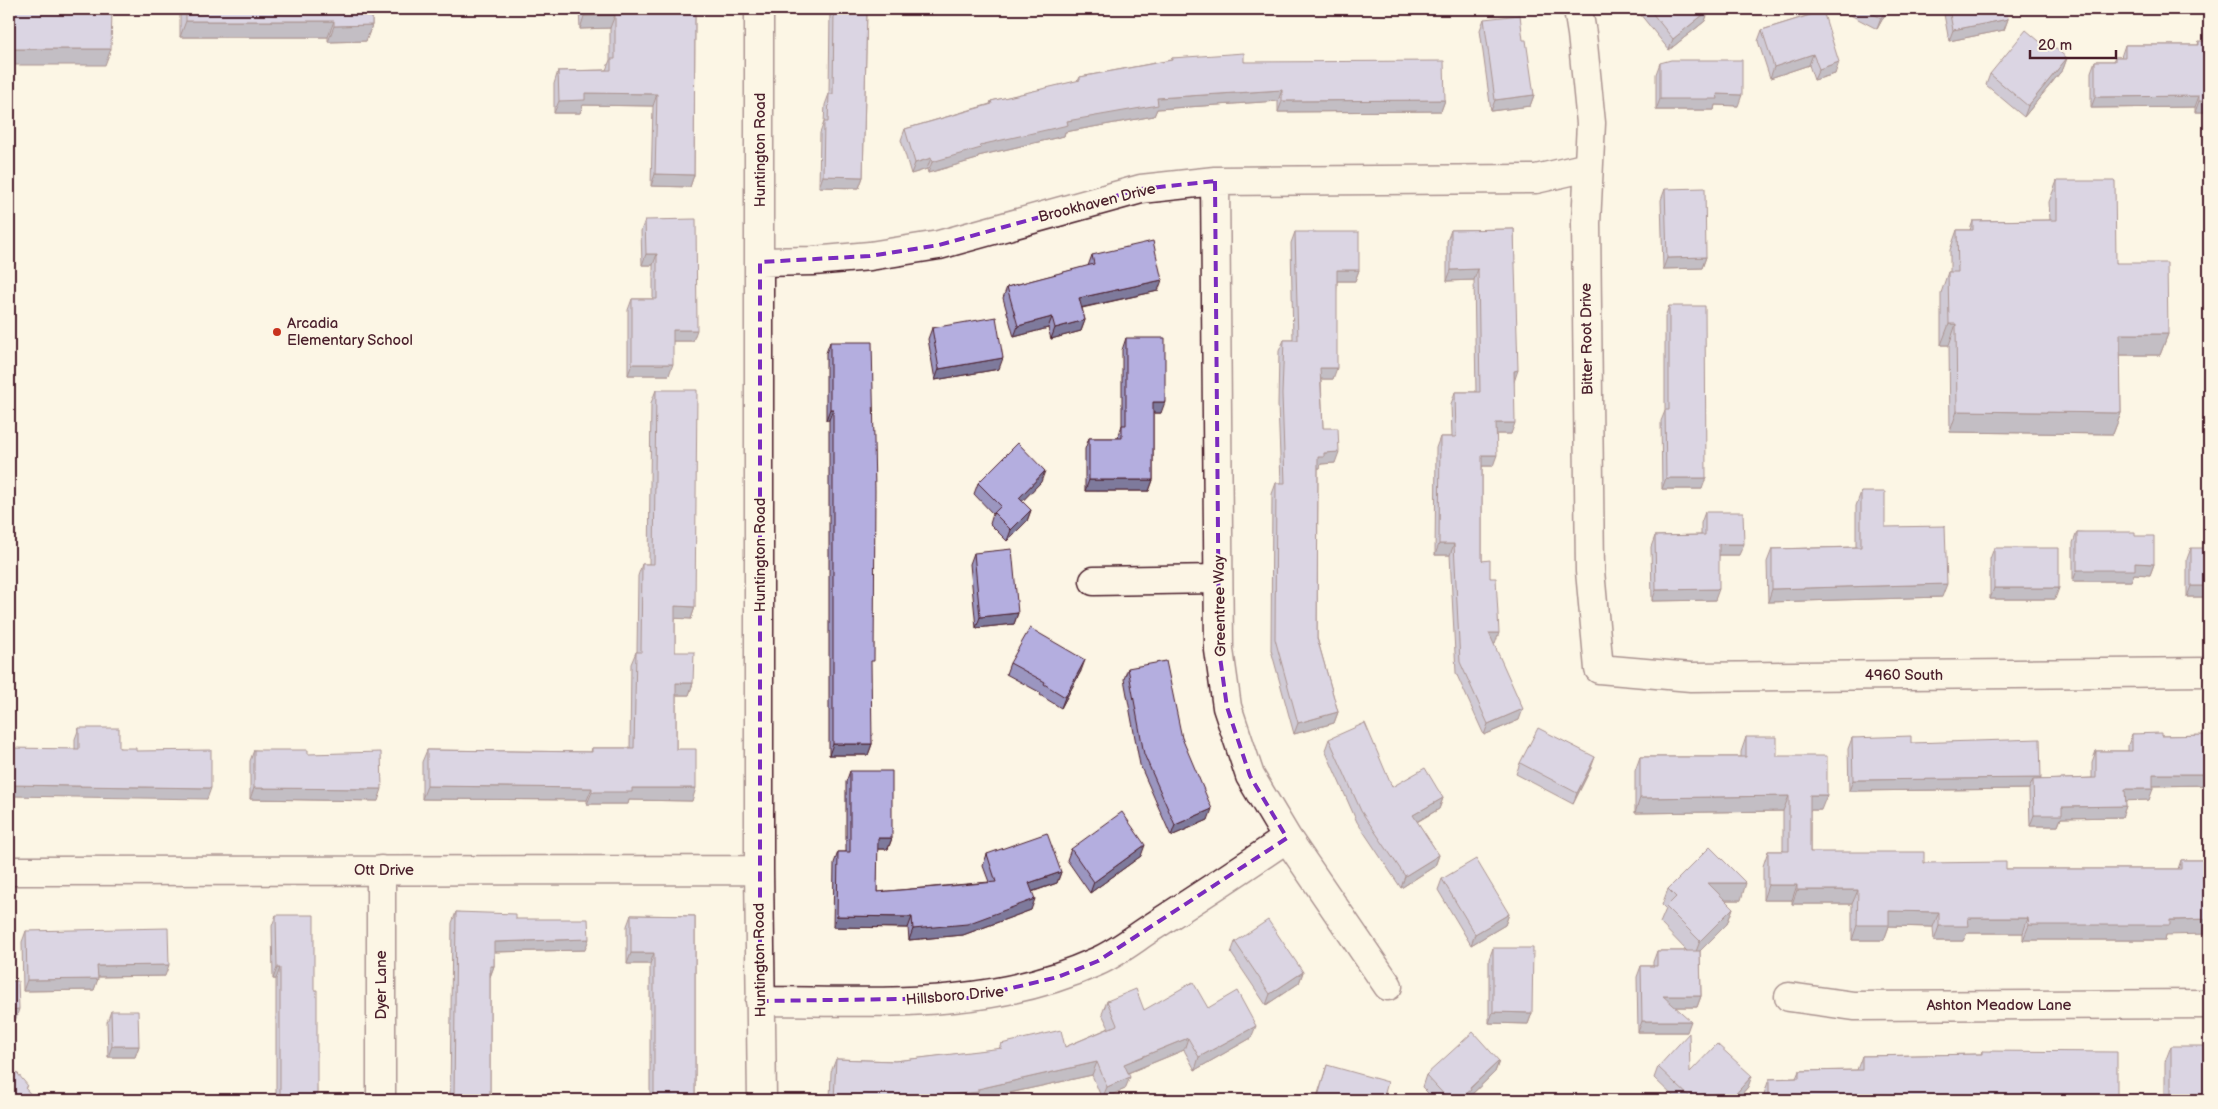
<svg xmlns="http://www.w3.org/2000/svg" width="2218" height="1109" font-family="'Balsamiq Sans',sans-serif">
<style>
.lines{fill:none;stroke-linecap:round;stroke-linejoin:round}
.minor-casing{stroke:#4a1f2b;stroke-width:31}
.minor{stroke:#fcf5e5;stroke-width:28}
.wall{fill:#9b96c0;stroke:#4a1f2b}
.shaded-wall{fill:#7e7a9c;stroke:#4a1f2b}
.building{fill:#b4aedf;stroke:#4a1f2b}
.marked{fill:none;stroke:#7b2cbf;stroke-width:4;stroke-dasharray:10 6;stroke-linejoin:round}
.poi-dot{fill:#c8321e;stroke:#fcf5e5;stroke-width:2}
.labels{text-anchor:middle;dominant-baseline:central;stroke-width:4;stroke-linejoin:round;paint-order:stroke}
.street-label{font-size:15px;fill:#4a1f2b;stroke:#fcf5e5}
.poi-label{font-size:15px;fill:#4a1f2b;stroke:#fcf5e5;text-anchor:start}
</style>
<rect width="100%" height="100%" fill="#fcf5e5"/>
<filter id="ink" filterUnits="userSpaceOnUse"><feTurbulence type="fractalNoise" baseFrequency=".02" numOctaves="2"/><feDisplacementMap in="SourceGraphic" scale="10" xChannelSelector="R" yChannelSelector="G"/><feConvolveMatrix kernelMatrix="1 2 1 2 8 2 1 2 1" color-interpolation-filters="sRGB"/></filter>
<g filter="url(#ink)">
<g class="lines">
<defs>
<path id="minor" d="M759 9V870L762 1100
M1578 9 1582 34 1591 123 1586 223 1590 571 1599 669 1691 677 2209 672
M1215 181 1219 650 1227 707 1250 776 1287 838 1388 986
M760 262 813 261 870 256 939 245 1141 189 1215 181 1536 179 1588 167
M1094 581 1218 579
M381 870V1100
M9 871 759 870
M1789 997 1854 1006 2209 1004
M760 1001C877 1001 987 1011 1096 962 1117 953 1135 938 1154 926 1199 897 1243 868 1287 838"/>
</defs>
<!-- minor casing -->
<use href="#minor" class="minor-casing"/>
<!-- minor -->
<use href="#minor" class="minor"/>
</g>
<!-- wall -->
<path class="wall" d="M180 9H372V25L366 41 328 42V37H180Z
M579 9H695L694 175 690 187 651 186 653 106 583 105 580 113H554V84L558 71 606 70 610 60V28L580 29Z
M830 9H867L863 177 859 188 819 187 820 133 824 122 825 105 829 94Z
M1636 9H1708L1709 10 1705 21 1669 50Z
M1839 9H1888L1877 29Z
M1943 9H2006L2008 19 2004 30 1949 41Z
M1823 11 1835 74 1814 80 1809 65 1770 78 1758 41 1762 30Z
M1484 19 1523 40 1534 95 1530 106 1491 111 1480 30Z
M2199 41 2209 112H2195V107L2091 108V72L2095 61H2113L2115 57H2121L2125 45H2198Z
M2045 46 2067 58 2063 69 2024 117 1986 85 1990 74Z
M1172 58 1244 62 1445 100 1441 111 1278 112V101L1157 109 1154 116 1065 132 1064 136 978 156 977 159 928 173 927 169 911 174 901 140 905 129 990 104 991 101 1078 81 1080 77 1171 60Z
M1660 63 1738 106 1715 105 1714 110H1656V74Z
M2057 181 2168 334 2160 355H2120L2121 413 2113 434 1950 432 1949 345H1941V293L1948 272H1950V250L1957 230H1970L1973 221 2050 220 2049 202Z
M1665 189 1706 257 1702 268 1663 269 1661 200Z
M645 220 693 341H673L669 375H628V310L632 299H653V265H642L641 231Z
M1514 229V381L1511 434H1496L1493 466H1482V561L1490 578 1495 644H1494L1519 720 1484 735 1456 673 1450 555H1435L1436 448 1440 437H1452L1451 404 1455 392H1476L1474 280 1447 281V241L1451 230Z
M1295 232 1359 270 1355 281H1337L1333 379H1321L1323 428 1335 463 1321 464 1320 468H1318L1317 638 1338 712 1334 723 1294 734 1271 650 1272 494 1276 483H1281L1278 405 1279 351 1284 340H1293L1291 243Z
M1092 255 1158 291 1082 308 1085 320 1081 331 1051 339 1048 328 1014 337 1003 298 1007 287 1088 266Z
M1669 306 1702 489H1662L1661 421 1665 411V317Z
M932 328 999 369 935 380 928 339Z
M1126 338 1161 413H1153V480L1149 491H1085V449L1089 438H1118L1122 425V350Z
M830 342 872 744 868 755H829V420H826V353Z
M656 390 695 607 691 619 675 618V652L693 683 689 695H676V749L692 801 629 800 628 804H587V800L422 799V762L427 750 591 752 592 748H630L631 664 636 652H637L638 576 642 564H649L651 403Z
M1041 482 1022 501 1031 510 1027 521 1007 541 990 524 993 514 974 494 978 483Z
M1861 492 1885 527 1942 597 1768 602 1767 562 1772 549 1856 547V506Z
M1705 512 1739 555H1719L1715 600 1652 601 1651 547 1655 536 1701 535V523Z
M2077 532 2135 536 2154 564 2150 575 2134 574 2131 581H2073V543Z
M1994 548 2055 599H1990V559Z
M2191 548 2209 597H2187V559Z
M974 553 1018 613 1014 624 976 628 970 564Z
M1010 663 1081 671 1061 708 1040 695 1041 693 1006 674Z
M1128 668 1182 738 1208 820 1171 836 1140 765 1124 679Z
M79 728 119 748 136 751 207 799 75 749V739Z
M2132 734 2161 736 2209 735V785L2153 786 2149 800H2125L2126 806 2122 817 2061 818 2058 826H2030L2029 791V789L1849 791 1848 749 1852 738 1911 743 2041 778 2040 780 2092 778V762L2096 751H2128V745Z
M1746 737 1777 756 1821 810H1810V852L1924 863 2006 869H2178L2181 860H2209L2166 935 2165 940H2023V933H1967L1963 941H1934L1933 927 1889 926 1884 940H1852V904H1792V900H1763V866L1768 851H1783V811L1635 813V771L1640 757H1741V752Z
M1329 739 1392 787 1443 798 1439 809 1417 822 1439 855 1435 866 1401 888 1357 822 1325 750Z
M254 750 308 754 378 801 250 799V761Z
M1520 763 1591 768 1573 804 1516 774Z
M850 771 892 838 888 849H877V892L989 882 983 866 987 854 1061 872 1057 883 1032 892 1031 910 963 935 909 940 908 928 833 927 834 863 838 852H846V782Z
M1071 849 1141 856 1090 893 1067 860Z
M1442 879 1509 914 1505 925 1471 945 1438 890Z
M1668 889 1741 900H1725L1733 908 1727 924 1700 951 1701 996 1697 1007H1676L1687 1032H1638L1637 977 1641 966H1653V962L1657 951H1687L1660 923 1666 909 1662 905Z
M456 912 516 919 585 950 494 952V966L490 977V1100H450L452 923Z
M276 915 314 990 317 1100H276V979H273L272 926Z
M631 915 695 916V1100H650V964H627V926Z
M26 931 165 976 98 977 94 990 23 991 22 942Z
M1235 942 1303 972 1299 983 1266 1005 1231 953Z
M1493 948 1532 1013 1528 1024 1489 1023V959Z
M1107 1001 1144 1010 1208 1008 1251 1038 1195 1070 1184 1050 1128 1073 1125 1089 1102 1099 1092 1075 977 1100H830L831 1072 836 1059 895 1061 999 1049 1001 1044 1065 1047 1109 1028 1102 1014Z
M111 1011 139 1046 135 1057H108L107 1022Z
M2171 1046 2209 1100H2165V1062Z
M1982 1051 2117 1100H1764V1094L1769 1079 1796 1078 1799 1071 1857 1070 1862 1056 1981 1054Z
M1499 1061 1495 1072 1469 1097 1467 1100H1435L1422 1087 1426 1075Z
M1327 1065 1383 1100H1316Z
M1658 1067 1748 1087 1736 1100H1677L1654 1078Z"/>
<!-- shaded-wall -->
<path class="shaded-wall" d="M1886 9H1888L1877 29 1881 18Z
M1709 10 1705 21 1669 50 1673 39Z
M615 15 610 28 580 29 584 16Z
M2008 19 2004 30 1949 41 1953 30Z
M186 21H334L328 37H180Z
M372 25 366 41 328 42 334 26Z
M9 49H111L105 65H9Z
M1813 54 1809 65 1770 78 1774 67Z
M2067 58 2063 69 2024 117 2028 106Z
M1839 62 1835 74 1814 80 1819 69Z
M1282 90 1278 101 1157 109 1154 116 1065 132 1064 136 978 156 977 159 928 173 932 162 980 145 1067 121 1157 98Z
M585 93 657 94 653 106 583 105 580 113H554L559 101Z
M1717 94 1742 95 1738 106 1715 105 1714 110H1656L1660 99Z
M1534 95 1530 106 1491 111 1495 100Z
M2199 96 2195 107 2091 108 2095 97Z
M1445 100 1441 111 1278 112 1282 101Z
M2199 101H2209V112H2195Z
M931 158 927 169 911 174 915 163Z
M655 174 694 175 690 187 651 186Z
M823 176 863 177 859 188 819 187Z
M646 254H657L653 265H642Z
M1706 257 1702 268 1663 269 1667 258Z
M1478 269 1474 280 1447 281 1451 270Z
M1337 270H1359L1355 281H1333Z
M1162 280 1158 291 1075 309 1079 298Z
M1052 317 1048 328 1014 337 1018 326Z
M1085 320 1081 331 1051 339 1055 328Z
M1949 324H1956L1949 345H1941Z
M673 330H697L693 341H669Z
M2120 334H2168L2160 355H2112Z
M1003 358 999 369 935 380 939 369Z
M632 364H673L669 375H628Z
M1320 368H1337L1333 379H1316Z
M1518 370 1514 382V371Z
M1153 402H1165L1161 413H1149Z
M830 409H833L829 420H826Z
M1957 411 2121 413 2113 434 1950 432Z
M1496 423H1515L1511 434H1492Z
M1339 452 1335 463 1321 464 1320 468H1314L1318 457 1324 453Z
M1482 455H1497L1493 466H1478Z
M1045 471 1041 482 1015 509 1019 498Z
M1666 478H1706L1702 489H1662Z
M1089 480H1153L1149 491H1085Z
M1031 510 1027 521 1007 541 1011 530Z
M1439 544H1454L1450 555H1435Z
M1719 544H1744L1739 555H1715Z
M2135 563 2154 564 2150 575 2134 574 2131 581H2073L2077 570Z
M1947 584 1942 597 1768 602 1772 589Z
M2191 586H2209V597H2187Z
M1994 588H2059L2055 599H1990Z
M1719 589 1715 600 1652 601 1656 590Z
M675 606 695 607 691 619 671 618Z
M1018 613 1014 624 976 628 980 617Z
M1489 633H1499L1495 644H1485Z
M1085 660 1081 671 1061 708 1065 697Z
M676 683H693L689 695H672Z
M1523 709 1519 720 1484 735 1488 724Z
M1338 712 1334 723 1294 734 1298 723Z
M833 744H872L868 755H829Z
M1595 757 1591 768 1573 804 1577 793Z
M2153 774H2209V785L2149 786Z
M2041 778 2037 789 2033 780 2029 789 1849 791 1853 780Z
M9 785 211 788 207 799 9 796Z
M427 786 592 788 587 800 422 799Z
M254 788 382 789 378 801 250 799Z
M632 788H696L692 801 629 800 628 804H587L592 792Z
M2125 789H2153L2149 800 2121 801Z
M1810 795H1827L1821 810H1805Z
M1789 796 1783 811 1635 813 1640 798Z
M1443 798 1439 809 1409 826 1413 815Z
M2126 806 2122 817 2061 818 2058 826H2030L2034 815 2062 807Z
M1212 809 1208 820 1171 836 1175 825Z
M878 838H892L888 849H874Z
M1145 845 1141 856 1090 893 1094 882Z
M1439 855 1435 866 1401 888 1405 876Z
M1061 872 1057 883 1025 894 1029 883Z
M1708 883H1746L1741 900H1702Z
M1768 885H1797L1792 900H1763Z
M1797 890H1858L1852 904H1792Z
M1035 899 1031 910 963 935 909 940 913 929Z
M1733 908 1727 924 1694 957 1700 941Z
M1889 911 1939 912 1933 927 1889 926 1884 940H1852L1857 925Z
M1509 914 1505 925 1471 945 1475 934Z
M837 916 912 917 908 928 833 927Z
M1968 918H2028L2023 933H1967L1963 941H1934L1939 926Z
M2209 919V934L2166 935 2165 940H2023L2029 925Z
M589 939 585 950 490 952 494 942Z
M631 953H654L650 964H627Z
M169 965 165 976 93 977 97 966Z
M490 966H494L490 977Z
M277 968H280L276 979H273Z
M1303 972 1299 983 1266 1005 1270 994Z
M98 979 94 990 23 991 27 980Z
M1663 996H1701L1697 1007H1659Z
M19 1009 15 1021H9V1010Z
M1493 1012 1532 1013 1528 1024 1489 1023Z
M1642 1021H1691L1687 1032H1638Z
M1256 1026 1251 1038 1195 1070 1199 1057Z
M1188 1038 1184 1050 1120 1076 1124 1064Z
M112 1046H139L135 1057H108Z
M1499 1061 1495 1072 1469 1097 1467 1100H1458Z
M1097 1062 1092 1075 977 1100H900L978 1089Z
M1752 1076 1748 1087 1736 1100H1730Z
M1130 1077 1125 1089 1102 1099 1107 1087Z"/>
<!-- building -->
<path class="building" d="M9 9H112L111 49H9Z
M186 9H372V25L334 26V21H186Z
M584 9H695L694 175 655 174 657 94 585 93V100L559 101 558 71 611 70V59H615V15L584 16Z
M834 9H867L863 177 823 176 824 122H828L829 94H833Z
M1649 9H1708L1709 10 1673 39Z
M1864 9H1886L1881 18Z
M1949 9H2006L2008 19 1953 30Z
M1823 11 1839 62 1819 69 1813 54 1774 67 1762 30Z
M1520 15 1523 40H1526L1534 95 1495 100 1484 19Z
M2026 30 2045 46 2048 42 2067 58 2028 106 1990 74Z
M2199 41H2209V101H2199V96L2095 97V61H2115V57H2125V45H2199Z
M1244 53V62L1444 61 1445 100 1282 101V90L1157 98 1158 105 1067 121 1068 125 980 145 981 148 932 162 931 158 915 163 905 129 992 104 991 101 1080 80V77L1172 60V58Z
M1671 60H1742V95L1717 94 1718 99H1660V63Z
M2057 181H2115L2116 263H2167L2168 334H2120L2121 413 1957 411 1956 324H1949L1948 272H1958L1957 230H1973V221L2057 220Z
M1705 188 1706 257 1667 258 1665 189Z
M696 219 697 330H673V364H632V299H657V254H646L645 220Z
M1514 229 1518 370 1514 371 1515 423H1496L1497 455H1482V561L1490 560V578H1496L1499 633H1489L1523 709 1488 724 1460 662 1454 544H1439L1440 437H1456L1455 392H1480L1478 269 1451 270V230Z
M1295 232H1359V270H1337V368H1320L1323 428H1338L1339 452 1324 453V457H1318L1317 638 1338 712 1298 723 1275 639 1276 483H1285L1282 394 1284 340H1298Z
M1153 241 1162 280 1079 298 1085 320 1055 328 1052 317 1018 326 1007 287 1094 264 1092 255Z
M1669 306H1705L1706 478H1666L1665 410H1669Z
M996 317 1003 358 939 369 932 328Z
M1126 338H1165V402H1153V480H1089V438H1122V425H1126Z
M830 342H872L875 490 874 661H871L872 744H833V409H830Z
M656 390H697L695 607 675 606V652H694L693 683H676V749H696V788H632V792H592V788L427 786V750L592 752V748H634L636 652H641L642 564H654Z
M1018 443 1045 471 1019 498 1031 510 1011 530 994 513 1001 506 978 483Z
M1861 492H1885V527L1945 526 1947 584 1772 589V549L1861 547Z
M1705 512H1743L1744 544H1719V589L1656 590 1655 536 1705 535Z
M2077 532H2135V536H2154V564L2135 563V570H2077Z
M1994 548H2059V588H1994Z
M2191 548H2209V586H2191Z
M1012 549 1018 613 980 617 974 553Z
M1030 628 1085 660 1065 697 1044 684 1045 682 1010 663Z
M1166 661 1182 738 1212 809 1175 825 1144 754 1128 668Z
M1365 723 1392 787 1425 768 1443 798 1413 815 1439 855 1405 876 1361 811 1329 739Z
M79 728H119V748H136V751L211 750V788L9 785V748L79 749Z
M1538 728 1595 757 1577 793 1520 763Z
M2161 733V736L2209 735V774H2153V789H2125L2126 806 2062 807V815H2034L2033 780 2096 778V751H2132V734Z
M1911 736V743L2040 739 2041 778 1853 780 1852 738Z
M1746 737H1777V756H1827V795H1810V852H1924V863L2006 862V869H2181V860H2209V919L2170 920V925H2029L2028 918H1968L1969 926H1939V912L1889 911V925H1857L1858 890H1797V885H1768V851H1789V796L1640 798V757H1746Z
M254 750H308V754L381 752 382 789 254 788Z
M850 771H892V838H878L877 892 996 882 987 854 1047 833 1061 872 1029 883 1035 899 967 924 913 929 912 917 837 916 838 852H850Z
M1122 812 1145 845 1094 882 1071 849Z
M1710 847 1746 883H1708L1733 908 1700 941 1666 907 1676 897 1668 889Z
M1476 859 1509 914 1475 934 1442 879Z
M456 912 516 914V919H588L589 939 494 942V966H490V1100H454Z
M276 915H314V990H317V1100H280V968H277Z
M631 915 695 916V1100H654V953H631Z
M1268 920 1303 972 1270 994 1235 942Z
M168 928 169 965 97 966 98 979 27 980 26 931Z
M1493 948H1533L1532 1013 1493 1012Z
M1657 951H1700L1701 996H1663L1691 1021H1642L1641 966H1657Z
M9 981H18L19 1009 9 1010Z
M1193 982 1208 1008 1237 991 1256 1026 1199 1057 1188 1038 1124 1064 1130 1077 1107 1087 1097 1062 978 1089V1092L900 1100H834L836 1059 895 1061 1002 1048 1001 1044 1061 1030 1065 1047 1117 1025 1107 1001 1136 989 1144 1010Z
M111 1011H138L139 1046H112Z
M1473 1032 1499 1061 1470 1088 1471 1090 1458 1100H1449L1426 1075Z
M1689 1033 1690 1072 1717 1044 1752 1076 1730 1100H1716L1710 1096 1706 1100H1693L1658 1067Z
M2171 1046H2209V1100H2171Z
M1982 1051 2117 1052V1100H1769V1079L1799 1078V1071L1862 1070V1056L1982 1054Z
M9 1063 28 1086 25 1088 36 1100H9Z
M1327 1065 1388 1082 1383 1100H1317Z"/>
</g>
<!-- marked area -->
<path d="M0 0H2218V1109H0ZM1215 181 1219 650 1227 707 1250 776 1287 838 1098 961 1058 977 970 998 760 1001V262L870 256 939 245 1141 189Z" fill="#fcf5e5" fill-opacity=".55" fill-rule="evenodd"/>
<path class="marked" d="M1215 181 1219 650 1227 707 1250 776 1287 838 1098 961 1058 977 970 998 760 1001V262L870 256 939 245 1141 189Z"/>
<!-- markers -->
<circle class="poi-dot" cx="277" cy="332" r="5"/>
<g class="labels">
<!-- street labels -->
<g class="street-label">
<text transform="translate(760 150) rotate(-90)">Huntington Road</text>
<text transform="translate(1097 203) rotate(-14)">Brookhaven Drive</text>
<text transform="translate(1587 339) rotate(-91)">Bitter Root Drive</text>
<text transform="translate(760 555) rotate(-90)">Huntington Road</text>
<text transform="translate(1220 606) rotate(-91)">Greentree Way</text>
<text x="1904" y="675">4960 South</text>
<text x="384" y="870">Ott Drive</text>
<text transform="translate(760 960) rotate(-91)">Huntington Road</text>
<text transform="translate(381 985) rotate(-90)">Dyer Lane</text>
<text transform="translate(955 996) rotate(-5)">Hillsboro Drive</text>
<text x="1999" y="1005">Ashton Meadow Lane</text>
</g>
<!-- poi labels -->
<g class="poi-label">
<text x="287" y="323">Arcadia<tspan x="287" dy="17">Elementary School</tspan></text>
</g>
</g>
<!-- margin -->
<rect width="2218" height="1109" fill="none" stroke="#fcf5e5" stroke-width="30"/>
<rect x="15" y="15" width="2188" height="1079" fill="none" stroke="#4a1f2b" stroke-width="2" filter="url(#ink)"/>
<!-- scale -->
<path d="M2030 50v8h86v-8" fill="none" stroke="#4a1f2b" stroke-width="2.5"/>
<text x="2038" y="50" font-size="15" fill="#4a1f2b" stroke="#fcf5e5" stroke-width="4" paint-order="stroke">20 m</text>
</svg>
